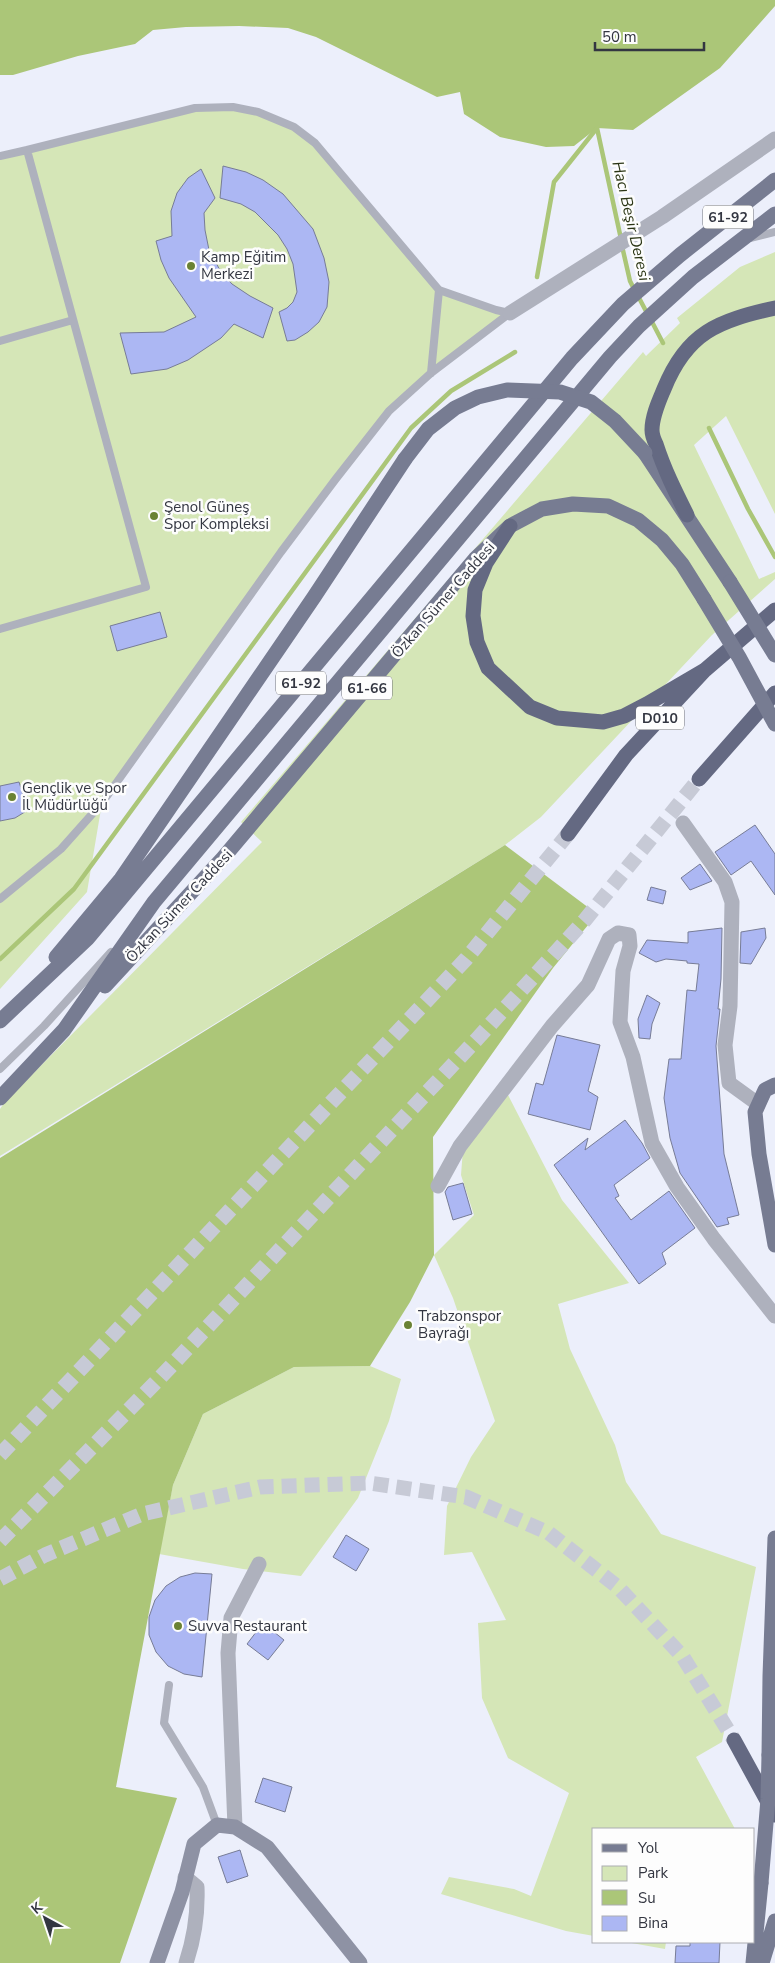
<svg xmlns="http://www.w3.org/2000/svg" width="775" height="1963" font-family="'Nunito Sans',sans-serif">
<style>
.green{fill:#d5e6b7}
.forest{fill:#acc678}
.water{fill:#abc678}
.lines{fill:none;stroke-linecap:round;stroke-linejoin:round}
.stream{stroke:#abc678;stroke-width:4.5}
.building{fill:#acb7f3;stroke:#777c96}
.highway-tunnel{stroke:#c7cad6;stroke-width:15;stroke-dasharray:15 8;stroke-linecap:butt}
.lane{stroke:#aeb1bd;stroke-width:8}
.street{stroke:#aeb1bd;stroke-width:15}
.secondary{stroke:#8e92a4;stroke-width:15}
.primary{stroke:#777c92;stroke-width:15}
.highway{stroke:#646982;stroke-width:15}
.primary-bridge{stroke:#777c92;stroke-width:15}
.poi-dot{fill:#6a8234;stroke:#fdfdfd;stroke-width:2}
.labels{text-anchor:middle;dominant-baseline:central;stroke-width:5;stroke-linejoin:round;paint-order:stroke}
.shield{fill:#fdfdfd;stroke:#707279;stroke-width:1}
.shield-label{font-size:14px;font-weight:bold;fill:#333641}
.poi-label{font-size:15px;fill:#333641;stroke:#fdfdfd;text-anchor:start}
.street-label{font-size:15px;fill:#333641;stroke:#fdfdfd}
.water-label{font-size:16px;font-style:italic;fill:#2a3514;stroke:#fdfdfd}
</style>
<rect width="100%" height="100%" fill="#eceffb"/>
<!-- green -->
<path class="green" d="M233 107 294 127 315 143 439 290 510 313 389 411 335 480 102 803 87 892 0 989V156L195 108Z
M775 252V514L726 416 694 445 759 579 775 572V579L712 635 541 817 505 845 0 1156V1109L4 1103 262 842 241 822 643 352 646 356 680 323 677 318 740 267Z
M506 1091 562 1200 629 1283 558 1304 570 1349 615 1445 626 1482 661 1534 756 1567 722 1742 696 1757 735 1829H594V1936L566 1931 441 1894 449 1877 514 1889 531 1896 569 1793 508 1758 482 1698 478 1623 506 1620 472 1552 444 1555 447 1506 471 1457 495 1421 453 1298 434 1255 474 1215 461 1175 463 1149Z
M370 1366 401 1379 389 1421 358 1498 301 1576 243 1569 159 1554 173 1485 203 1414 294 1367Z
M626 1942H666L665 1949Z"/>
<!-- forest -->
<path class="forest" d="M505 845 597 914 553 968 433 1137 434 1255 410 1302 370 1366 294 1367 203 1414 173 1485 116 1787 177 1798 120 1963H0V1158Z"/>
<!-- water -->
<path class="water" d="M0 0H775V6L720 68 633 130 597 128 574 146 546 147 500 137 464 114 460 92 437 97 316 37 288 28 239 26 186 27 153 30 135 44 78 56 13 75H0Z"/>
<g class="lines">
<!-- stream -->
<path class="stream" d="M597 128 621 239
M622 246 630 281 634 289
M537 277 554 182 597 128
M638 296 647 313
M651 320 663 343
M709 428 748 509 775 557
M0 959 74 889 411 428 451 391 515 352"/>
</g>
<!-- building -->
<path class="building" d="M223 166 246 172 263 180 283 194 313 229 324 258 329 282 327 307 319 322 308 332 295 340 287 341 279 312 287 308 293 302 297 292 293 264 287 249 278 235 255 212 241 204 220 198Z
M201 169 215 198 204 213 205 230 209 250 221 272 232 284 250 296 273 308 263 338 234 324 221 338 188 360 167 369 131 374 120 333 164 332 196 317 169 278 161 260 156 241 172 236 171 211 177 193 188 178Z
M160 612 167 637 117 651 110 626Z
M19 782 28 810 15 818 0 821V786Z
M755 825 775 854V895L751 861 731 875 715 852Z
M700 864 712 881 690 890 681 878Z
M651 887 666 891 663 904 647 900Z
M722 928 721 979 718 1009H720L716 1046 724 1154 739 1215 727 1218 729 1224 717 1227 680 1173 670 1138 664 1098 669 1059H681L687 990 696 991 699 964 687 963V961L666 959 656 962 639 953 647 940 688 943V932Z
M765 928 766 938 751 964 740 963 741 932Z
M647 995 660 1003 652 1024 650 1039 639 1038 638 1019Z
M557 1035 600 1045 588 1091 598 1097 590 1130 528 1114 536 1083 543 1085Z
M625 1120 642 1143 650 1158 614 1185 619 1196 615 1198 631 1220 669 1191 695 1228 662 1253 666 1264 639 1284 554 1165 588 1138 585 1150Z
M463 1183 472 1214 453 1220 445 1192 448 1187Z
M346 1535 369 1549 356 1571 333 1557Z
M195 1573 212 1574 202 1677 184 1674 168 1666 156 1652 149 1635V1617L155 1600 166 1586 180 1577Z
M263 1623 284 1640 268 1660 247 1644Z
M263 1778 292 1787 285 1812 255 1802Z
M240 1850 248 1876 227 1883 218 1857Z
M690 1942H720L719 1963H675L676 1946H690Z"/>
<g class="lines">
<!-- highway-tunnel -->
<path class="highway-tunnel" d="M0 1455 466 959 568 834
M0 1541 157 1381 477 1039 585 920 699 779
M0 1579 45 1555 142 1514 260 1487 369 1483 466 1497 549 1533 618 1587 683 1657 734 1740"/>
<!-- lane -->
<path class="lane" d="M27 150 195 108 233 107 258 112 294 127 315 143 439 290 496 310 510 313
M0 156 27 150 146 587 0 629
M750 238 775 232
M0 341 73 320
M431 373 439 290
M0 899 61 849 102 803 281 552 335 480 389 411 431 373 510 313
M0 1069 44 1026 111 952
M169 1685 164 1723 203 1787 217 1825"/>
<!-- street -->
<path class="street" d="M510 313 662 217 775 139
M683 823 725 882 732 902 730 1006 725 1045 729 1083 758 1104
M438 1186 460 1146 552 1026 588 985 609 939 618 933 629 935 630 946 623 971 620 1022 633 1057 652 1143 677 1187 714 1239 775 1316
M235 1827 228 1653 231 1618 259 1564
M185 1877 197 1887C198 1912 194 1939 186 1963"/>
<!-- secondary -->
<path class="secondary" d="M157 1963 182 1892 194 1844 217 1825 235 1827 267 1847 360 1963"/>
<!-- primary -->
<path class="primary" d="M645 453 730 582
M56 957 121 879 314 597 405 459
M105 986 223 858 475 559 510 526 542 509 573 504 608 506 638 520 662 540 682 564 704 599
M0 1021 88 938 572 358 623 304 680 255 775 180
M775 1085 765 1090 755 1112 759 1154 775 1245
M0 1098 64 1030 154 902 610 357 639 326 693 277 775 214
M769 1755 770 1676 775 1538
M753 1963 761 1883
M762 1963 775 1921"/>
<!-- highway -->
<path class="highway" d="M687 515C675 491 664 469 656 444 654 440 652 434 652 430 652 416 659 401 664 389 687 332 718 321 775 308
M510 526 486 563 475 590 473 616 477 642 488 668 530 707 557 718 603 722 624 716 647 704 705 670
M699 779 775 693
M568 834 626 755 705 670 775 610
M734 1740 775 1815"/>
<!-- primary-bridge -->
<path class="primary-bridge" d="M405 459 428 429 455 408 478 397 507 390 560 392 591 402 615 421 645 453
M730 582 775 655
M704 599 739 657 775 724
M761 1883 768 1799 769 1755"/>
</g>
<!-- markers -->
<g class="poi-dot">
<circle cx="191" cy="266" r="5"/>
<circle cx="154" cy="516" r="5"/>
<circle cx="12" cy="797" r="5"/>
<circle cx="408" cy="1325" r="5"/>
<circle cx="178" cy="1626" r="5"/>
</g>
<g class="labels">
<!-- shield labels -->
<g class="shield">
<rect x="703" y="205.5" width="50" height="23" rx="4"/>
<rect x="276" y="671.5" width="50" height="23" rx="4"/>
<rect x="342" y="676.5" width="50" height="23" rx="4"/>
<rect x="636" y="706.5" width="48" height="23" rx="4"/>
</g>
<g class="shield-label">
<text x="728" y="217">61-92</text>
<text x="301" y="683">61-92</text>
<text x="367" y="688">61-66</text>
<text x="660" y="718">D010</text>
</g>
<!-- poi labels -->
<g class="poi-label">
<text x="201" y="257">Kamp Eğitim<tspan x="201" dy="17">Merkezi</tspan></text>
<text x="164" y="507">Şenol Güneş<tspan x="164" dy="17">Spor Kompleksi</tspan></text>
<text x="22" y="788">Gençlik ve Spor<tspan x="22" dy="17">İl Müdürlüğü</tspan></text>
<text x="418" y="1316">Trabzonspor<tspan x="418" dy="17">Bayrağı</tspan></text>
<text x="188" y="1626">Suvva Restaurant</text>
</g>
<!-- street labels -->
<g class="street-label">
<text transform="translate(443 600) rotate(-49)">Özkan Sümer Caddesi</text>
<text transform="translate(179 906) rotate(-47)">Özkan Sümer Caddesi</text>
</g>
<!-- water labels -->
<g class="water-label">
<text transform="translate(631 221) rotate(77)">Hacı Beşir Deresi</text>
</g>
</g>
<!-- legend -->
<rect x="592" y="1828" width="162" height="115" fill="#fdfdfd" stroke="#acadb2"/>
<rect x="602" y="1844" width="25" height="8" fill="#777c92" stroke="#acadb2"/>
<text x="638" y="1853" font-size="15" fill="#333641">Yol</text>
<rect x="602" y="1866" width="25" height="15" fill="#d5e6b7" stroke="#acadb2"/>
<text x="638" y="1878" font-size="15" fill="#333641">Park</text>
<rect x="602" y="1890" width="25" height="15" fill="#abc678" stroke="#acadb2"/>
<text x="638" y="1903" font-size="15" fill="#333641">Su</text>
<rect x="602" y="1916" width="25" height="15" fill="#acb7f3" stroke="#acadb2"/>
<text x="638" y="1928" font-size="15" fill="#333641">Bina</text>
<!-- north arrow -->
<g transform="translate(45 1918) rotate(320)" stroke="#fdfdfd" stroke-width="4" paint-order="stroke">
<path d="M0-4L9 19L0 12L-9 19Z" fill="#333641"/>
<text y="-8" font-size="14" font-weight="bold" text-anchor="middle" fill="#333641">K</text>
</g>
<!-- scale -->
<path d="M595 42v8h109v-8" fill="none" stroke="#333641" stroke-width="2.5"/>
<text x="602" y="42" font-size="15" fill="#333641" stroke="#fdfdfd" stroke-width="4" paint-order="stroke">50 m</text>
</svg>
